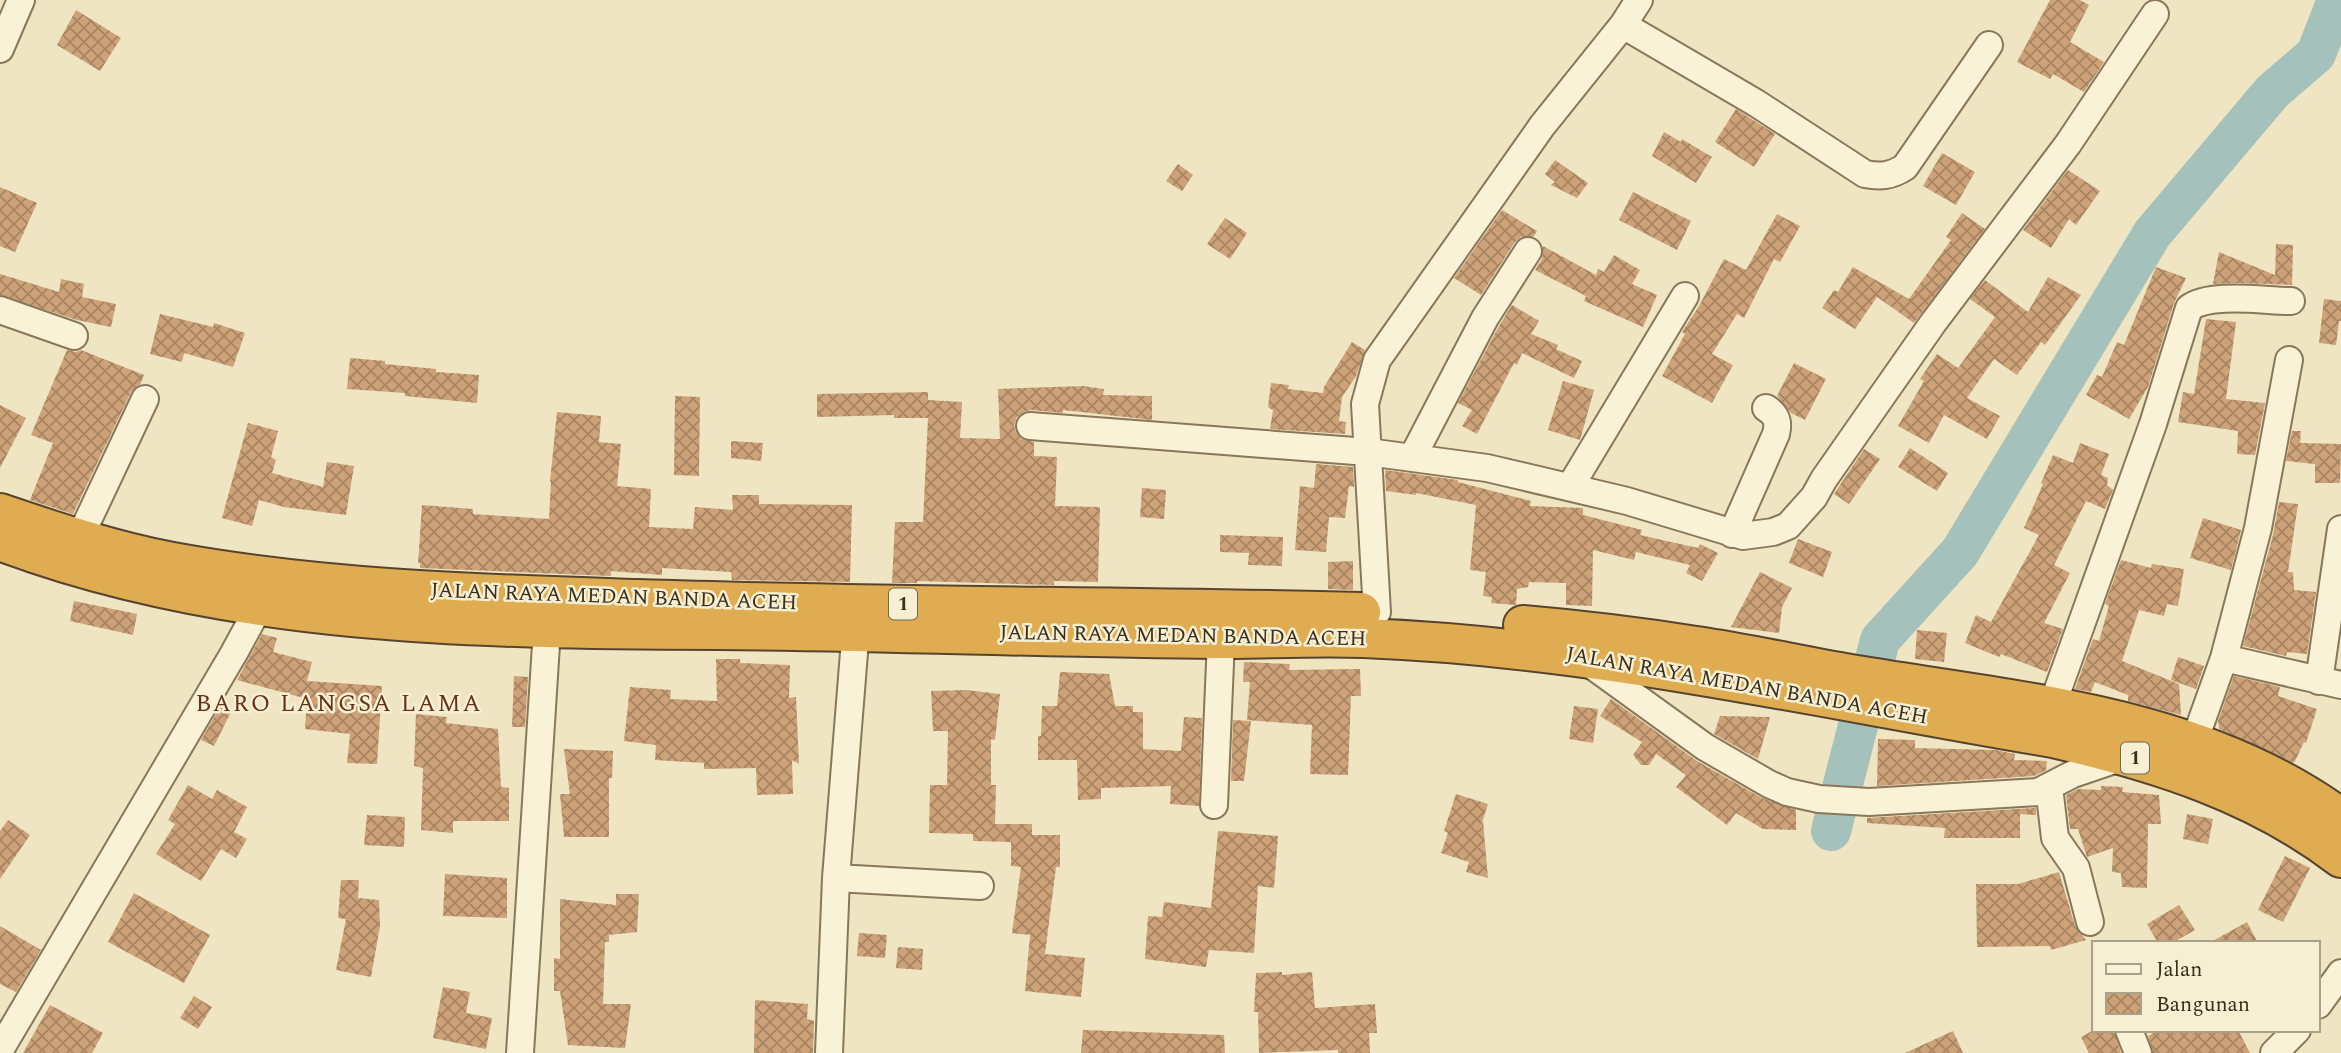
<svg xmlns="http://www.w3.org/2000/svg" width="2341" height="1053" font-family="Spectral,serif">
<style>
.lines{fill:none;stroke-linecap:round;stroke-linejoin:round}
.river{stroke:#a5c1bb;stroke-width:40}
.building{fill:url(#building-cross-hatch)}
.street-casing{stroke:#897759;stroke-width:30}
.highway-casing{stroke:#57442e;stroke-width:42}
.street{stroke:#f9f2d6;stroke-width:26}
.highway{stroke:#dfac52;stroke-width:38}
.labels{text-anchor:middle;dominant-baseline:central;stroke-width:5;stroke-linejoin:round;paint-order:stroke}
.shield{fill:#f6efd2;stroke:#726754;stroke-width:2}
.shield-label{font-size:19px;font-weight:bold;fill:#392d1e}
.street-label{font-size:21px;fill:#392d1e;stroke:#f6efd2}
.quarter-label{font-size:24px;letter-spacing:2px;fill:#66321c;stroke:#f6efd2}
</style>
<defs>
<pattern id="building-cross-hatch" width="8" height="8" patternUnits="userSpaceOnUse" patternTransform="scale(1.75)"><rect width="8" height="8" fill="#cda278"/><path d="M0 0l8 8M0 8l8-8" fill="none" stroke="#a78462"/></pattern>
</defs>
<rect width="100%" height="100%" fill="#efe5c3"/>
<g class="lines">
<!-- river -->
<path class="river" d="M1831 831 1880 640 1960 552 2152 234 2272 92 2316 54 2337 0"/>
</g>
<!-- building -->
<path class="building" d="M2050 0H2080L2089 5 2070 42 2104 62 2084 92 2053 74 2050 79 2017 62Z
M76 10 121 38 100 71 57 45Z
M1736 109 1775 134 1754 167 1715 142Z
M1664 132 1681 142 1682 139 1712 157 1696 183 1652 156Z
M1942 153 1975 172 1956 205 1923 186Z
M1555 160 1588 183 1577 198 1551 185 1555 182 1545 174Z
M1178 164 1193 175 1182 191 1166 181Z
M2068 170 2100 191 2076 225 2069 219 2051 248 2023 230Z
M0 187 37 203 15 252 0 246Z
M1633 192 1691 221 1677 250 1619 220Z
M1502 210 1537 231 1533 237H1521L1515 242 1481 295 1454 278Z
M1962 213 1985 229 1914 323 1877 297 1855 329 1822 308 1834 290 1838 292 1853 267 1909 299 1951 240 1946 237Z
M1777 214 1800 226 1780 262 1774 259 1744 318 1737 314 1712 354 1733 365 1712 403 1662 376 1685 334 1682 332 1699 306 1724 259 1746 270Z
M1225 218 1247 233 1230 259 1207 244Z
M2276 244 2293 245 2292 285 2238 283 2213 284 2219 252 2275 275Z
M1543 246 1596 275 1598 269 1604 272 1614 255 1640 270 1632 284 1657 295 1643 327 1584 301 1586 296 1535 270 1542 259Z
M2156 267 2186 278 2174 303 2148 387 2129 419 2086 395 2097 375 2102 377 2117 342 2124 345Z
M0 274 59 292 61 279 84 284 82 297 116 304 111 327 77 320 0 295Z
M2048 277 2081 295 2045 345 2041 342 2017 375 1994 359 1967 398 2000 416 1987 439 1944 415 1929 443 1898 426 1924 381 1920 379 1937 354 1958 368 1995 317 1970 299 1985 280 2028 312Z
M2324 299 2341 301V321H2339L2336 345 2319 343Z
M1512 305 1539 321 1531 334 1558 345 1556 349 1582 361 1574 378 1522 353 1517 365 1514 363 1477 434 1462 426 1472 410 1458 403 1499 326Z
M160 314 213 327 214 323 245 333 233 367 184 353 182 362 150 354Z
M2206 319 2236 322 2226 399 2265 403 2255 455 2237 454 2238 431 2178 422 2183 392 2194 394Z
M1352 342 1365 350 1356 376 1342 397 1339 421 1346 422 1345 434 1270 429 1273 410 1268 407 1271 383 1289 385 1288 389 1323 393 1324 387Z
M67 350 76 352 81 350 144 375 140 385 131 392 73 514 30 500 53 443 31 435Z
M350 358 385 361V364L436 369V372L479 375 477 403 405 396V393L347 389Z
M1794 363 1826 379 1805 420 1791 413 1777 396Z
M1563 381 1594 390 1580 440 1548 430Z
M1083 386 1104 389 1103 395 1152 396V420L1063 410V413L1031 410 1024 412 1017 417 1014 425 1016 432 1021 439 1034 442V456L1057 457 1055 506 1100 507 1098 582 1054 581V585L917 581V583H892L895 522H923L928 418H894V415L817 417V394L928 392V400L962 402 960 438 1000 439 998 389Z
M675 396 700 397 699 476 674 475Z
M0 405 26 418 0 468Z
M557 412 601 416 599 442 621 444 617 486 651 489 649 527 693 529 695 507 733 510 732 495H759V504L852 505 850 582 732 580 731 572 662 568V575L611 571V576L420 568V563H418L422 505 473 509V514L549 519 551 482H550Z
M248 423 278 431 271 457 276 460 272 473 323 487 327 462 354 466 346 515 284 507 259 500 252 526 222 518Z
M2292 431H2301L2300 443 2341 444 2340 483H2315V464L2286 461Z
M731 441 763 443 761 461 731 458Z
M2080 443 2109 454 2101 475 2108 478 2107 485 2113 490 2105 509 2086 501 2054 565 2070 573 2044 623 2063 629 2047 672 2001 654 1999 657 1965 643 1976 615 1991 622 2039 535 2024 528 2043 484 2041 483 2053 455 2073 463Z
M1910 448 1948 473 1937 491 1898 467Z
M1864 449 1880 459 1849 504 1834 494Z
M1316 464 1353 467 1354 487 1349 486 1345 518 1329 517 1326 552 1295 550 1300 486 1314 488Z
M1385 470 1458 480V482L1531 501 1530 506 1583 508V515L1642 530 1640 535 1698 548 1700 544 1718 553 1702 581 1686 573 1690 565 1636 552 1634 560 1593 550 1592 606 1566 605V583L1529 582 1528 587 1517 589 1516 605 1491 603 1492 597 1483 596 1486 572 1470 570 1476 505 1416 493V495L1386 491Z
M1142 488 1166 490 1164 519 1140 517Z
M2279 502 2298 504 2288 572H2293L2294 590 2316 592 2307 654 2287 652 2286 656 2243 646 2273 535Z
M2203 518 2241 530 2231 570 2190 558Z
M1220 535 1283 537 1282 566 1248 565 1249 553 1220 552Z
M1798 539 1832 552 1823 577 1789 563Z
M2121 560 2151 568 2152 564 2184 569 2178 606 2167 604 2164 616 2139 610 2122 661 2179 684 2181 715 2128 701V695L2095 682 2091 692 2075 689 2093 639 2099 641 2109 606 2105 604Z
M1353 561V590L1328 589V562Z
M1760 572 1792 588 1782 607 1779 633 1731 627Z
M74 601 137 614 133 635 70 621Z
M1917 630 1947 633 1944 662 1915 659Z
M262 634 277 638 273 652 312 662 307 681 382 686 377 764 347 763 350 734 305 729 307 699 237 680Z
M2178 657 2204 666 2196 689 2171 680Z
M716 659H740V663L790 665 789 698 796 697 799 764 792 760 793 794 757 795 756 768 704 769V763L655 760 656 745 624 741 630 687 671 690 670 699 717 701Z
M1244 662 1290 664 1289 670 1360 669 1361 696H1351L1348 775 1310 774 1312 725 1247 720 1250 682H1243Z
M1060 672 1109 674 1115 706H1133V712H1143V749L1181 751 1184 717 1202 718 1199 806 1170 804 1171 786 1101 788V799L1078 800 1077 760H1038V736H1041L1042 706H1057Z
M514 676 528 677 525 727H512Z
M2234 676 2280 687 2278 696 2317 709 2306 743 2304 742 2294 763 2219 729 2218 721Z
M966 690 1000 694 995 740 991 739V785H996L995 824H1032V835H1060V867H1056L1045 954 1085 958 1081 997 1025 991 1030 935 1012 933 1021 867 1011 866V842L973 841V834L929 833 930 785H947L948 731H933L931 691Z
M1611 699 1697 761 1762 798 1796 810V830L1763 829 1736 813 1727 825 1676 787 1686 775 1656 754 1649 765H1641L1633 755 1642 742 1600 716Z
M1574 706 1598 709 1593 743 1569 739Z
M220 707 231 712 214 746 201 740Z
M416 714 447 717 446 723 498 729 501 787 509 788V821H453V833L421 830 423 768 414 766Z
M1720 716 1770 717 1758 759 1714 734Z
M1233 720 1251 721 1244 781H1231Z
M1878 739 1915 740V748L1996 750 2015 754 2014 760 2047 761 2046 770 2034 776 1877 786Z
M564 749 613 751 612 778H609V837H564L560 794H570Z
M188 785 212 799 217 790 247 807 234 832 247 839 236 858 221 849 201 881 156 854 175 824 168 820Z
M2101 786 2123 787 2122 792 2159 795 2161 824H2148L2147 888 2122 887 2121 873 2112 872 2113 848 2087 857 2078 829H2070L2066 795 2078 789 2101 790Z
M1456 794 1488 804 1479 832 1483 821 1488 878 1466 872 1469 862 1441 853 1448 833 1444 831Z
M2036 808V815L2020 814V838H1944L1945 828 1867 823V818Z
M2187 814 2213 819 2208 844 2183 839Z
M367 815 405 817 404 847 364 845Z
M8 820 30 835 0 879V831Z
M1218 831 1278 836 1274 888 1258 886 1254 953 1209 950 1206 967 1145 959 1148 916 1162 917 1164 902 1211 908Z
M2285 856 2310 868 2283 922 2258 910Z
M2059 872 2075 926 2086 940 2051 950 2050 946 1977 947 1976 884H2018Z
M445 874 507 878V918L443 916Z
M341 880H359L358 898 379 900 380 926 371 977 336 970 346 919 338 918Z
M134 893 210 935 184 983 108 942Z
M616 894H639L637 932 609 935V942H605L603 1004H631L625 1048 568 1045 560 991H554V958L560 959V899L616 905Z
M2179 905 2195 930 2172 943H2158L2147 924Z
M2247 922 2258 943H2209Z
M0 926 41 950 16 992 0 984Z
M859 933 887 935 885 958 857 956Z
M898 947 923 949 922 970 896 968Z
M1282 972V975L1312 972 1315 1008 1375 1004 1377 1033H1369L1370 1053H1338V1050L1259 1053 1258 1012H1254L1256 973Z
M443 987 470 992 466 1013 492 1018 486 1049 433 1038Z
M194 996 212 1007 198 1029 180 1018Z
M755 1000 808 1004 807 1019 814 1021 813 1053H754Z
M50 1005 103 1033 92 1053H23Z
M1083 1030 1224 1035 1225 1053H1081Z
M2094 1030H2114L2121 1053H2089L2081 1037Z
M2159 1030H2238L2250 1053H2153L2148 1036Z
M1953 1031 1963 1053H1905Z"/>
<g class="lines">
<defs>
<path id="street" d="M1623 25 1756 103 1865 174C1881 177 1891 176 1905 167L1989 45
M0 49 21 0
M0 310 74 336
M2289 360 2258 528 2224 658 2341 685
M1030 426 1368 452 1487 468 1627 501 1743 536 1773 532 1788 526 1814 497 1824 479 1933 323 2068 144 2155 14
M1412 458 1485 318 1528 251
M1570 487 1685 296
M1732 534 1776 434C1779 422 1777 415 1766 408
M80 537 145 399
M1377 612 1365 404 1377 360 1542 126 1623 25 1639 0
M1586 661 1705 747 1769 784 1787 792 1819 799 1869 802 2038 792 2073 774 2126 756
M2319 681 2341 529
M2052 706 2153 424 2189 308C2210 292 2265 301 2291 301
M2194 742 2224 658
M2049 787 2055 838 2076 868 2090 922
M1214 805 1221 639
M836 878 980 886
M2318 1005 2341 973
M2129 1030 2138 1053
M0 1050 234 653 259 607
M520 1053 547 629
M829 1053 836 878 857 615
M2274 1053 2297 1030"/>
<path id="highway" d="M0 513C56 532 114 551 172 562 326 590 482 594 638 599 879 607 1120 606 1361 612
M0 541C228 627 478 629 719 630 885 631 1052 638 1218 639 1267 639 1316 636 1364 638 1597 647 1824 700 2053 738 2157 762 2256 793 2341 858
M1523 625C1581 630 1639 637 1696 646 1752 654 1807 667 1863 676 2027 703 2202 716 2341 818"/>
</defs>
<!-- street casing -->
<use href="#street" class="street-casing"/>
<!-- highway casing -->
<use href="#highway" class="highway-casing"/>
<!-- street -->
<use href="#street" class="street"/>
<!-- highway -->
<use href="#highway" class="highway"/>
</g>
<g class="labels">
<!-- shield labels -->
<g class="shield">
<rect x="889" y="588.5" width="28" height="31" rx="5"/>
<rect x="2121" y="742.5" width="28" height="31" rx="5"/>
</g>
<g class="shield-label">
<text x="903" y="604">1</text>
<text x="2135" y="758">1</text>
</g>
<!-- street labels -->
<g class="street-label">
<text transform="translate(614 597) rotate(2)">JALAN RAYA MEDAN BANDA ACEH</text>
<text transform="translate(1183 636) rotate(1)">JALAN RAYA MEDAN BANDA ACEH</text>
<text transform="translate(1747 686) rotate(10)">JALAN RAYA MEDAN BANDA ACEH</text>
</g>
<!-- quarter labels -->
<g class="quarter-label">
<text x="339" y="704">BARO LANGSA LAMA</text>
</g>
</g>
<!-- legend -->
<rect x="2092" y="941" width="228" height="91" fill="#f6efd2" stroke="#aaa18a" stroke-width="2"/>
<rect x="2106" y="964" width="35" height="10" fill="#f9f2d6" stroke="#aaa18a" stroke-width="2"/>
<text x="2156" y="976" font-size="21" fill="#392d1e">Jalan</text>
<rect x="2106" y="993" width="35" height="21" fill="url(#building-cross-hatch)" stroke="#aaa18a" stroke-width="2"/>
<text x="2156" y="1011" font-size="21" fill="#392d1e">Bangunan</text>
</svg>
